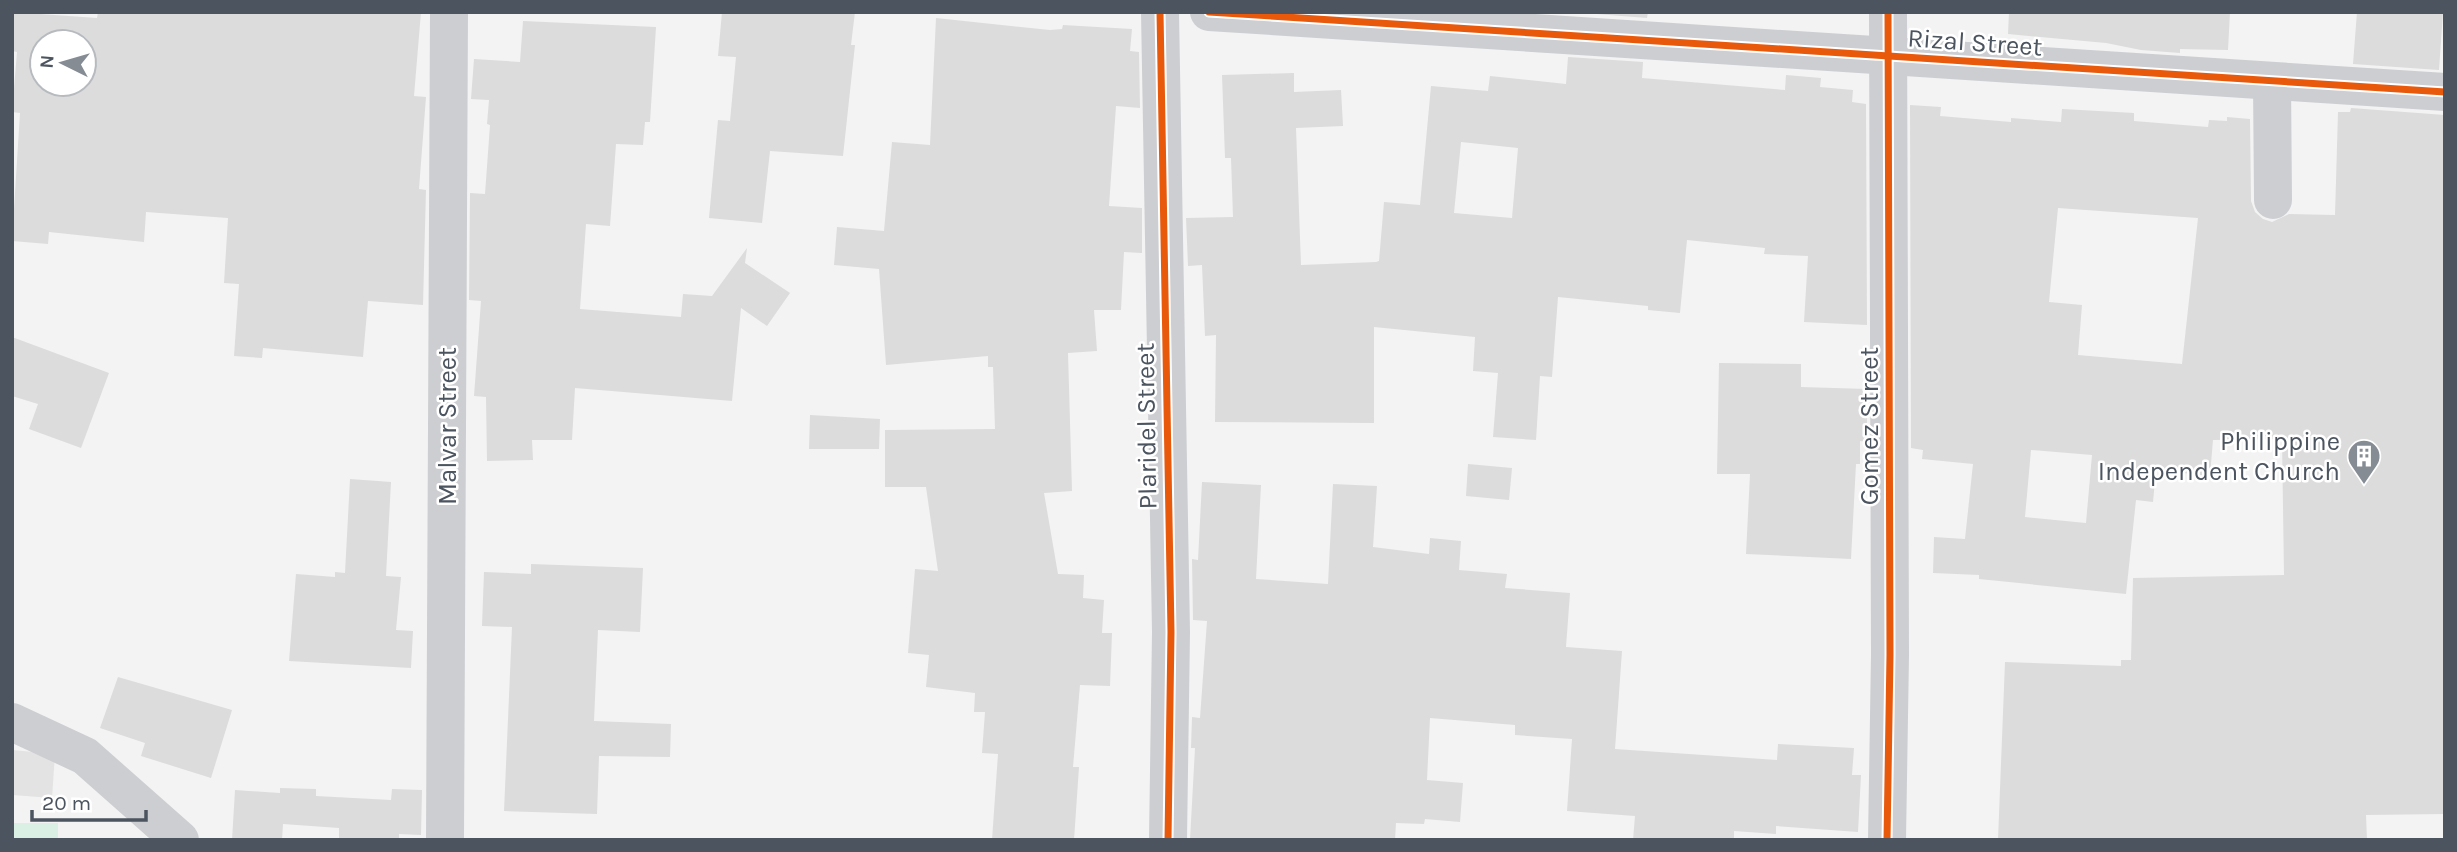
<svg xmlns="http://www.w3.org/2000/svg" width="2457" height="852" font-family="Karla,sans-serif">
  <rect width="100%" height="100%" fill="#f3f3f3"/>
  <path fill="#e4e3e3" d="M 12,750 L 55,754 L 52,798 L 12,795 Z"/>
  <rect fill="#daf0e4" x="12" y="823" width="46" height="17"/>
  <g fill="#dcdcdd" fill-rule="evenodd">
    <path d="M 12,12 L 97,18 L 98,12 L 421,12 L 414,96 L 426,97 L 419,189 L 426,190 L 423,305 L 368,301 L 363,357 L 263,348 L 262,358 L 234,356 L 239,284 L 224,283 L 228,218 L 146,212 L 144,242 L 49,232 L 48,244 L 12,241 L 20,113 L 12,112 L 17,52 L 12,51 ZM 42,42 L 84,42 L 84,84 L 42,84 Z"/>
    <path d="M 722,12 L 855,12 L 851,45 L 855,45 L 843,156 L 770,151 L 762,223 L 709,218 L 718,120 L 730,121 L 736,57 L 718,56 Z"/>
    <path d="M 1571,12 L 1648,12 L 1647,18 Z"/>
    <path d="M 2009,12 L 2230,12 L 2228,50 L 2180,49 L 2180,53 L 2141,50 L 2106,43 L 2008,34 Z"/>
    <path d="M 2357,12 L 2443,12 L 2439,70 L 2353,64 Z"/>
    <path d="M 936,18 L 1050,30 L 1062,29 L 1063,25 L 1132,29 L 1130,51 L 1139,52 L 1140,108 L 1116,106 L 1109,206 L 1142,208 L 1142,253 L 1124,252 L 1121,310 L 1094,310 L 1097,351 L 1068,353 L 1072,491 L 1044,493 L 1058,574 L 1084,575 L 1083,598 L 1104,600 L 1102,633 L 1112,633 L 1110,686 L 1080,685 L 1073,767 L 1079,767 L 1074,840 L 992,840 L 998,754 L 982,753 L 985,712 L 974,712 L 975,693 L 926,687 L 929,655 L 908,653 L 915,569 L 938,571 L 926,487 L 885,487 L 885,430 L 995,429 L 993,367 L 988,367 L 988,356 L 886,365 L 879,269 L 834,265 L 837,227 L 884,231 L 892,142 L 930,145 Z"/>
    <path d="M 523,21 L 656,27 L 650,122 L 645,122 L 643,145 L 616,144 L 610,226 L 586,224 L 580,309 L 681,317 L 683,294 L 712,296 L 747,248 L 745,263 L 790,293 L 767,326 L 741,308 L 732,401 L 575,388 L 572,440 L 532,440 L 533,460 L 487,461 L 486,397 L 474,396 L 481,301 L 469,300 L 470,193 L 485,194 L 490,125 L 487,124 L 489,100 L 471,99 L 474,59 L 520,62 Z"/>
    <path d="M 1568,57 L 1643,62 L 1642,78 L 1785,90 L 1786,75 L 1821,78 L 1820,87 L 1853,90 L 1852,102 L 1866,104 L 1867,325 L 1804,322 L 1808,256 L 1764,254 L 1765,248 L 1687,240 L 1680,313 L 1648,310 L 1648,306 L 1558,297 L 1552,377 L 1540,376 L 1536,440 L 1493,437 L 1498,373 L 1473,371 L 1475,337 L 1374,327 L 1374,423 L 1215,422 L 1216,335 L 1205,336 L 1202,265 L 1188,266 L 1186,218 L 1233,217 L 1231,158 L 1225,158 L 1222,75 L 1294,73 L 1294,92 L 1341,90 L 1343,126 L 1296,128 L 1301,265 L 1376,262 L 1379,261 L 1384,202 L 1420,205 L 1431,86 L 1488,91 L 1490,76 L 1566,84 ZM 1461,142 L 1518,148 L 1512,218 L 1454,213 Z"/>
    <path d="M 1910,105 L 1941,107 L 1940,116 L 2011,122 L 2011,118 L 2061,122 L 2062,109 L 2134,113 L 2134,121 L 2208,127 L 2209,120 L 2227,121 L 2227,117 L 2250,119 L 2251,201 L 2255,212 L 2263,219 L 2272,222 L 2289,214 L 2335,215 L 2338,112 L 2350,112 L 2351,108 L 2445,115 L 2445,814 L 2366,815 L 2367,840 L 1998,840 L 2005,662 L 2121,666 L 2121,660 L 2131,660 L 2133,578 L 2284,575 L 2282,439 L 2213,440 L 2210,476 L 2156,470 L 2153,502 L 2136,500 L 2126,594 L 1979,579 L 1979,575 L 1933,573 L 1934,537 L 1965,539 L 1973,464 L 1922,459 L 1923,450 L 1911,448 ZM 2058,208 L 2198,218 L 2182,364 L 2078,355 L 2082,305 L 2049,302 ZM 2031,450 L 2092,455 L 2086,523 L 2025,517 Z"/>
    <path d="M 12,337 L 109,373 L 81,448 L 29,429 L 38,404 L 12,396 Z"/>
    <path d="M 1719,363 L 1801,364 L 1801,387 L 1867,389 L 1867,442 L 1860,441 L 1860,464 L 1856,464 L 1851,559 L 1746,554 L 1750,474 L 1717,474 Z"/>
    <path d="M 810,415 L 880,419 L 879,449 L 809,449 Z"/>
    <path d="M 1468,464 L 1512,468 L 1509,500 L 1466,496 Z"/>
    <path d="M 350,479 L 391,482 L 386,576 L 401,577 L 396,630 L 413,631 L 411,668 L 289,661 L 296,574 L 335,577 L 335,572 L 345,573 Z"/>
    <path d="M 1202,482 L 1261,485 L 1256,579 L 1328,584 L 1333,484 L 1377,486 L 1373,547 L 1429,554 L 1430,538 L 1461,541 L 1459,570 L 1507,574 L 1505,588 L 1570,593 L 1566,647 L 1622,651 L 1615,749 L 1777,760 L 1778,744 L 1854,748 L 1852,775 L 1861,775 L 1858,832 L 1776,826 L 1776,834 L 1734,831 L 1734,840 L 1633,840 L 1635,816 L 1567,811 L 1572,739 L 1515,735 L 1515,725 L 1430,718 L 1427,780 L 1463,783 L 1460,822 L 1425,819 L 1424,824 L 1396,823 L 1395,840 L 1190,840 L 1195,748 L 1191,748 L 1192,717 L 1200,718 L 1207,621 L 1193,620 L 1192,559 L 1198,560 Z"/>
    <path d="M 531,564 L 643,568 L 640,632 L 598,630 L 594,721 L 671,724 L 670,757 L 599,756 L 597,814 L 504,811 L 512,627 L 482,626 L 484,572 L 531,574 Z"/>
    <path d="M 118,677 L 232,710 L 211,778 L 141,756 L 145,743 L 100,728 Z"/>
    <path d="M 280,788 L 316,789 L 316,796 L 391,800 L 392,789 L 422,790 L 421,835 L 399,834 L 399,840 L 339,840 L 339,828 L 283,824 L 282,840 L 232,840 L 235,790 L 280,793 Z"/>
  </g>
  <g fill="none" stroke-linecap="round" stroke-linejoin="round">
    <g stroke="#cdced1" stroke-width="38">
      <path d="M 1160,12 L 1171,632 L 1168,840"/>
      <path d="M 1209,12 L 2445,92"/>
      <path d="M 2272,82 L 2273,200"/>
      <path d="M 12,722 L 85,756 L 180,840"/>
      <path d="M 445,840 L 449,12"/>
      <path d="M 1887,840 L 1890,655 L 1888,12"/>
    </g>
    <defs>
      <g id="cycleway">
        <path d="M 1160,12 L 1171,632 L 1168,840"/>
        <path d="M 1209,12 L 2445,92"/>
        <path d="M 1887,840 L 1890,655 L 1888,12"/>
      </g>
    </defs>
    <use href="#cycleway" stroke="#fff" stroke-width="11"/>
    <use href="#cycleway" stroke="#e8590c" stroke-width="7"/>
  </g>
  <defs>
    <symbol id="building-pin" viewBox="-11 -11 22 30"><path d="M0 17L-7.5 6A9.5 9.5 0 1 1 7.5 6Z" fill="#868c93" stroke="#fff"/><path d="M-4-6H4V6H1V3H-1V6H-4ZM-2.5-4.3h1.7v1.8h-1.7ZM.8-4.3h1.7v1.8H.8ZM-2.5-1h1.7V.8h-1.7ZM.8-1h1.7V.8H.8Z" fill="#fff"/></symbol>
  </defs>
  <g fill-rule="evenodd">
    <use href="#building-pin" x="2345" y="437" width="38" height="52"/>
  </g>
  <g text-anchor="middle" stroke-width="5" stroke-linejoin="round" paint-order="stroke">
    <g font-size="26" fill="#4b545f" stroke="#fff">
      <text transform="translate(1975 42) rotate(4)" y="9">Rizal Street</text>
      <text transform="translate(447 426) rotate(-90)" y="9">Malvar Street</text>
      <text transform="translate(1146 426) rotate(-91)" y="9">Plaridel Street</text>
      <text transform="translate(1869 426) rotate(-90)" y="9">Gomez Street</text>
    </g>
    <g font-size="26" fill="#4b545f" stroke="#fff" text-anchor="end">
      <text x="2340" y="450">Philippine<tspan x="2340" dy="30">Independent Church</tspan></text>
    </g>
  </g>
  <rect width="2457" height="852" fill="none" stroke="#4b545f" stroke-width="28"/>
  <g transform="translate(63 63) rotate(275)"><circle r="33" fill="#ffffff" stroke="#b7bbbf" stroke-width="2"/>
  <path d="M0-5L12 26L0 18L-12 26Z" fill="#868c93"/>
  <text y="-10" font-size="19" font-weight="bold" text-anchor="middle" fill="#4b545f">N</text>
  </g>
  <path d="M32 810v10h114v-10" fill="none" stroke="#4b545f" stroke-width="3.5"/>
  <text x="42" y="810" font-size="21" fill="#4b545f" stroke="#ffffff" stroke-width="5" paint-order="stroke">20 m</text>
</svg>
